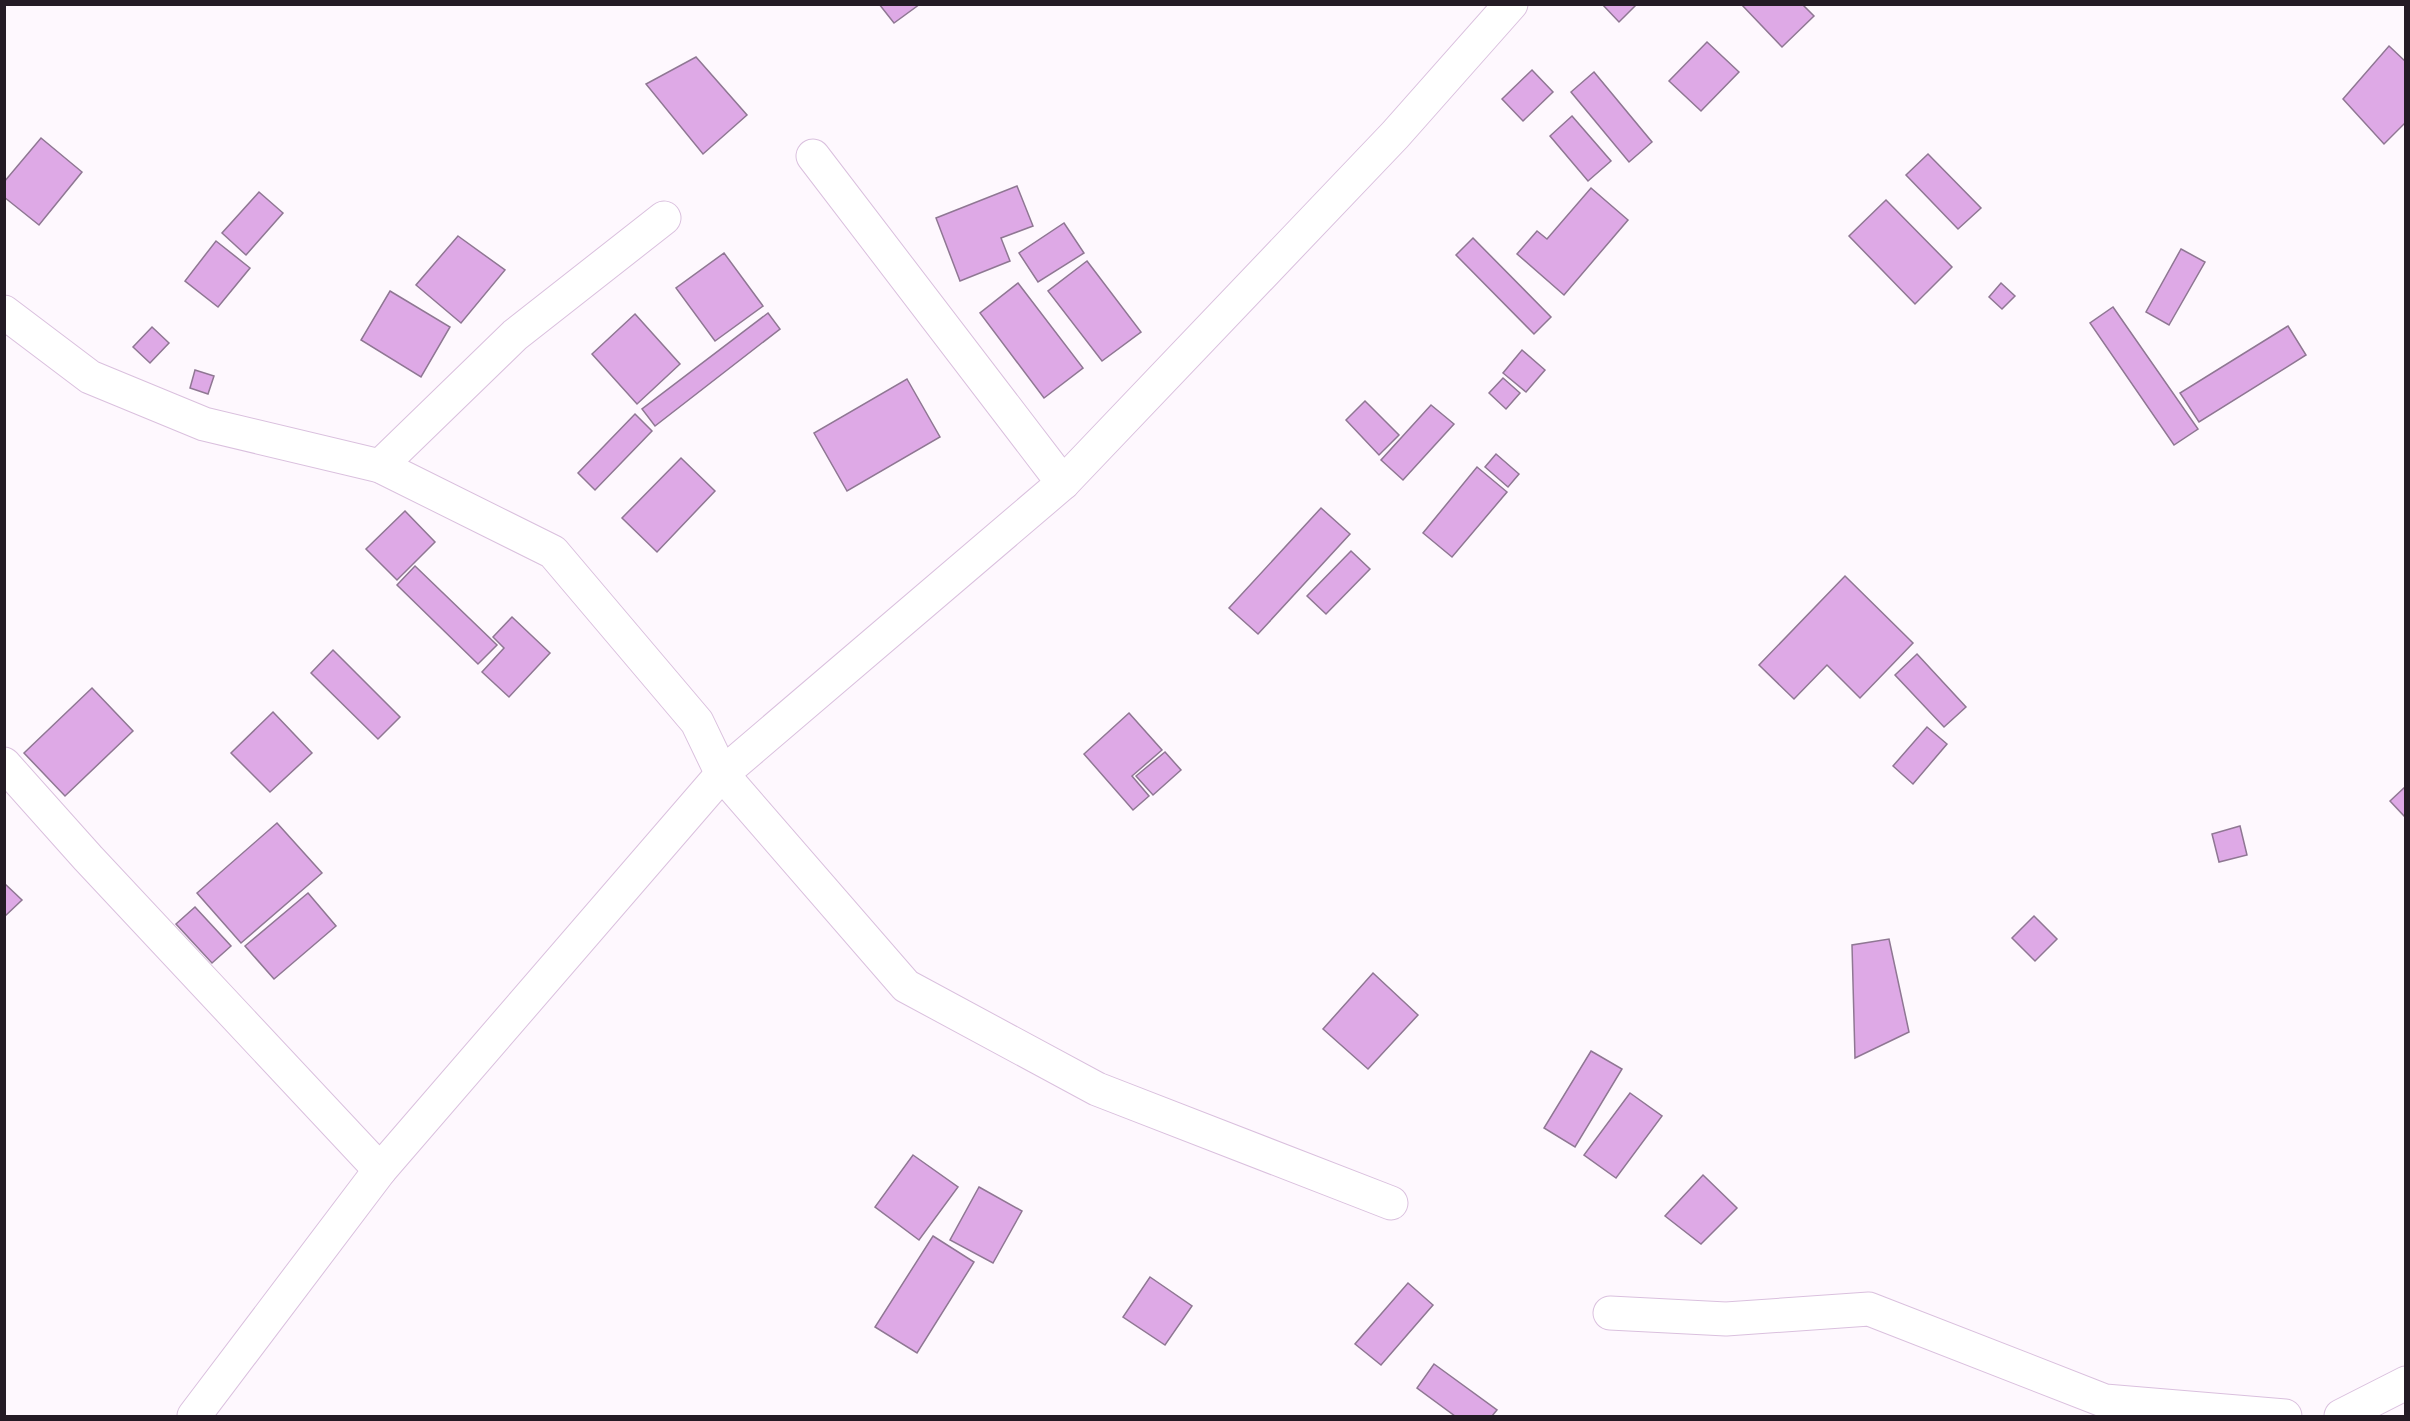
<svg xmlns="http://www.w3.org/2000/svg" width="2410" height="1421" font-family="'Playfair Display',serif">
  <rect width="100%" height="100%" fill="#fef8fe"/>
  <g fill="#dea9e6" stroke="#8f7793" stroke-width="1.5">
    <path d="M 879,4 L 920,4 L 894,23 Z"/>
    <path d="M 1602,4 L 1637,4 L 1619,22 Z"/>
    <path d="M 1741,4 L 1802,4 L 1814,16 L 1782,47 Z"/>
    <path d="M 1707,42 L 1739,72 L 1701,111 L 1669,81 Z"/>
    <path d="M 2389,46 L 2406,62 L 2406,122 L 2384,144 L 2343,99 Z"/>
    <path d="M 696,57 L 747,115 L 703,154 L 646,84 Z"/>
    <path d="M 1532,70 L 1553,92 L 1523,121 L 1502,99 Z"/>
    <path d="M 1594,72 L 1652,142 L 1629,162 L 1571,92 Z"/>
    <path d="M 1572,116 L 1611,161 L 1588,181 L 1550,136 Z"/>
    <path d="M 41,138 L 82,172 L 39,225 L 4,197 L 4,182 Z"/>
    <path d="M 1928,154 L 1981,208 L 1958,229 L 1906,175 Z"/>
    <path d="M 1017,186 L 1033,226 L 1001,238 L 1010,261 L 960,281 L 936,218 Z"/>
    <path d="M 1591,188 L 1628,220 L 1564,295 L 1517,254 L 1537,231 L 1547,239 Z"/>
    <path d="M 259,192 L 283,213 L 246,255 L 222,233 Z"/>
    <path d="M 1886,200 L 1952,267 L 1915,304 L 1849,236 Z"/>
    <path d="M 1064,223 L 1084,253 L 1038,282 L 1019,253 Z"/>
    <path d="M 458,236 L 505,270 L 461,323 L 416,285 Z"/>
    <path d="M 1473,238 L 1551,317 L 1534,334 L 1456,255 Z"/>
    <path d="M 216,241 L 250,268 L 218,307 L 185,281 Z"/>
    <path d="M 2181,249 L 2205,262 L 2169,325 L 2146,312 Z"/>
    <path d="M 724,253 L 763,306 L 715,341 L 676,288 Z"/>
    <path d="M 1087,261 L 1141,332 L 1102,361 L 1048,291 Z"/>
    <path d="M 1018,283 L 1083,368 L 1044,398 L 980,313 Z"/>
    <path d="M 2001,283 L 2015,296 L 2002,309 L 1989,297 Z"/>
    <path d="M 390,291 L 450,327 L 421,377 L 361,340 Z"/>
    <path d="M 2113,307 L 2198,429 L 2174,445 L 2090,323 Z"/>
    <path d="M 768,313 L 780,329 L 655,426 L 642,409 Z"/>
    <path d="M 635,314 L 680,364 L 637,404 L 592,354 Z"/>
    <path d="M 2288,326 L 2306,355 L 2199,422 L 2180,393 Z"/>
    <path d="M 152,327 L 169,343 L 150,363 L 133,347 Z"/>
    <path d="M 1522,350 L 1545,370 L 1526,392 L 1503,373 Z"/>
    <path d="M 195,370 L 214,376 L 208,394 L 190,388 Z"/>
    <path d="M 1503,378 L 1520,393 L 1506,409 L 1489,393 Z"/>
    <path d="M 907,379 L 940,437 L 847,491 L 814,433 Z"/>
    <path d="M 1365,401 L 1399,435 L 1379,455 L 1346,420 Z"/>
    <path d="M 1431,405 L 1454,424 L 1403,480 L 1381,460 Z"/>
    <path d="M 635,414 L 652,431 L 595,490 L 578,473 Z"/>
    <path d="M 1496,454 L 1519,474 L 1508,487 L 1485,467 Z"/>
    <path d="M 681,458 L 715,491 L 657,552 L 622,518 Z"/>
    <path d="M 1477,467 L 1507,492 L 1452,557 L 1423,533 Z"/>
    <path d="M 1321,508 L 1350,534 L 1258,634 L 1229,608 Z"/>
    <path d="M 405,511 L 435,542 L 397,580 L 366,549 Z"/>
    <path d="M 1351,551 L 1370,569 L 1326,614 L 1307,596 Z"/>
    <path d="M 415,566 L 497,645 L 478,664 L 397,585 Z"/>
    <path d="M 1845,576 L 1913,643 L 1860,698 L 1827,665 L 1794,699 L 1759,665 Z"/>
    <path d="M 512,617 L 550,653 L 509,697 L 482,672 L 504,648 L 493,637 Z"/>
    <path d="M 333,650 L 400,717 L 378,739 L 311,673 Z"/>
    <path d="M 1917,654 L 1966,707 L 1944,727 L 1895,675 Z"/>
    <path d="M 92,688 L 133,731 L 65,796 L 24,753 Z"/>
    <path d="M 273,712 L 312,753 L 270,792 L 231,753 Z"/>
    <path d="M 1129,713 L 1162,750 L 1132,776 L 1149,796 L 1133,810 L 1084,754 Z"/>
    <path d="M 1927,727 L 1947,744 L 1913,784 L 1893,766 Z"/>
    <path d="M 1165,752 L 1181,770 L 1153,795 L 1136,776 Z"/>
    <path d="M 2406,786 L 2406,818 L 2390,801 Z"/>
    <path d="M 277,823 L 322,873 L 241,943 L 197,893 Z"/>
    <path d="M 2240,826 L 2247,855 L 2219,862 L 2212,834 Z"/>
    <path d="M 4,883 L 22,900 L 4,917 Z"/>
    <path d="M 308,893 L 336,926 L 274,979 L 245,946 Z"/>
    <path d="M 195,907 L 231,946 L 212,963 L 176,924 Z"/>
    <path d="M 2034,916 L 2057,939 L 2035,961 L 2012,938 Z"/>
    <path d="M 1889,939 L 1909,1032 L 1855,1058 L 1852,945 Z"/>
    <path d="M 1373,973 L 1418,1015 L 1368,1069 L 1323,1029 Z"/>
    <path d="M 1591,1051 L 1622,1069 L 1575,1147 L 1544,1128 Z"/>
    <path d="M 1630,1093 L 1662,1116 L 1616,1178 L 1584,1155 Z"/>
    <path d="M 913,1155 L 958,1187 L 919,1240 L 875,1207 Z"/>
    <path d="M 1703,1175 L 1737,1208 L 1701,1244 L 1665,1216 Z"/>
    <path d="M 979,1187 L 1022,1211 L 993,1263 L 950,1240 Z"/>
    <path d="M 933,1236 L 974,1262 L 917,1353 L 875,1327 Z"/>
    <path d="M 1150,1277 L 1192,1306 L 1165,1345 L 1123,1317 Z"/>
    <path d="M 1408,1283 L 1433,1305 L 1381,1365 L 1355,1344 Z"/>
    <path d="M 1434,1364 L 1497,1410 L 1492,1416 L 1455,1416 L 1417,1388 Z"/>
  </g>
  <g fill="none" stroke-linecap="round" stroke-linejoin="round">
    <defs>
      <g id="minor">
        <path d="M 813,156 L 1063,483"/>
        <path d="M 4,312 L 90,377 L 204,424 L 380,466 L 553,552 L 697,722 L 722,774 L 906,986 L 1097,1089 L 1391,1203"/>
        <path d="M 380,466 L 515,335 L 664,218"/>
        <path d="M 4,764 L 88,858 L 380,1170"/>
        <path d="M 1610,1313 L 1726,1319 L 1869,1309 L 2105,1401 L 2285,1416"/>
        <path d="M 194,1416 L 380,1170 L 722,774 L 1063,483 L 1395,135 L 1511,4"/>
        <path d="M 2341,1416 L 2406,1383"/>
      </g>
    </defs>
    <use href="#minor" stroke="#dac0de" stroke-width="35"/>
    <use href="#minor" stroke="#fff" stroke-width="33"/>
  </g>
  <rect width="2410" height="1421" fill="none" stroke="#241b25" stroke-width="12"/>
</svg>
